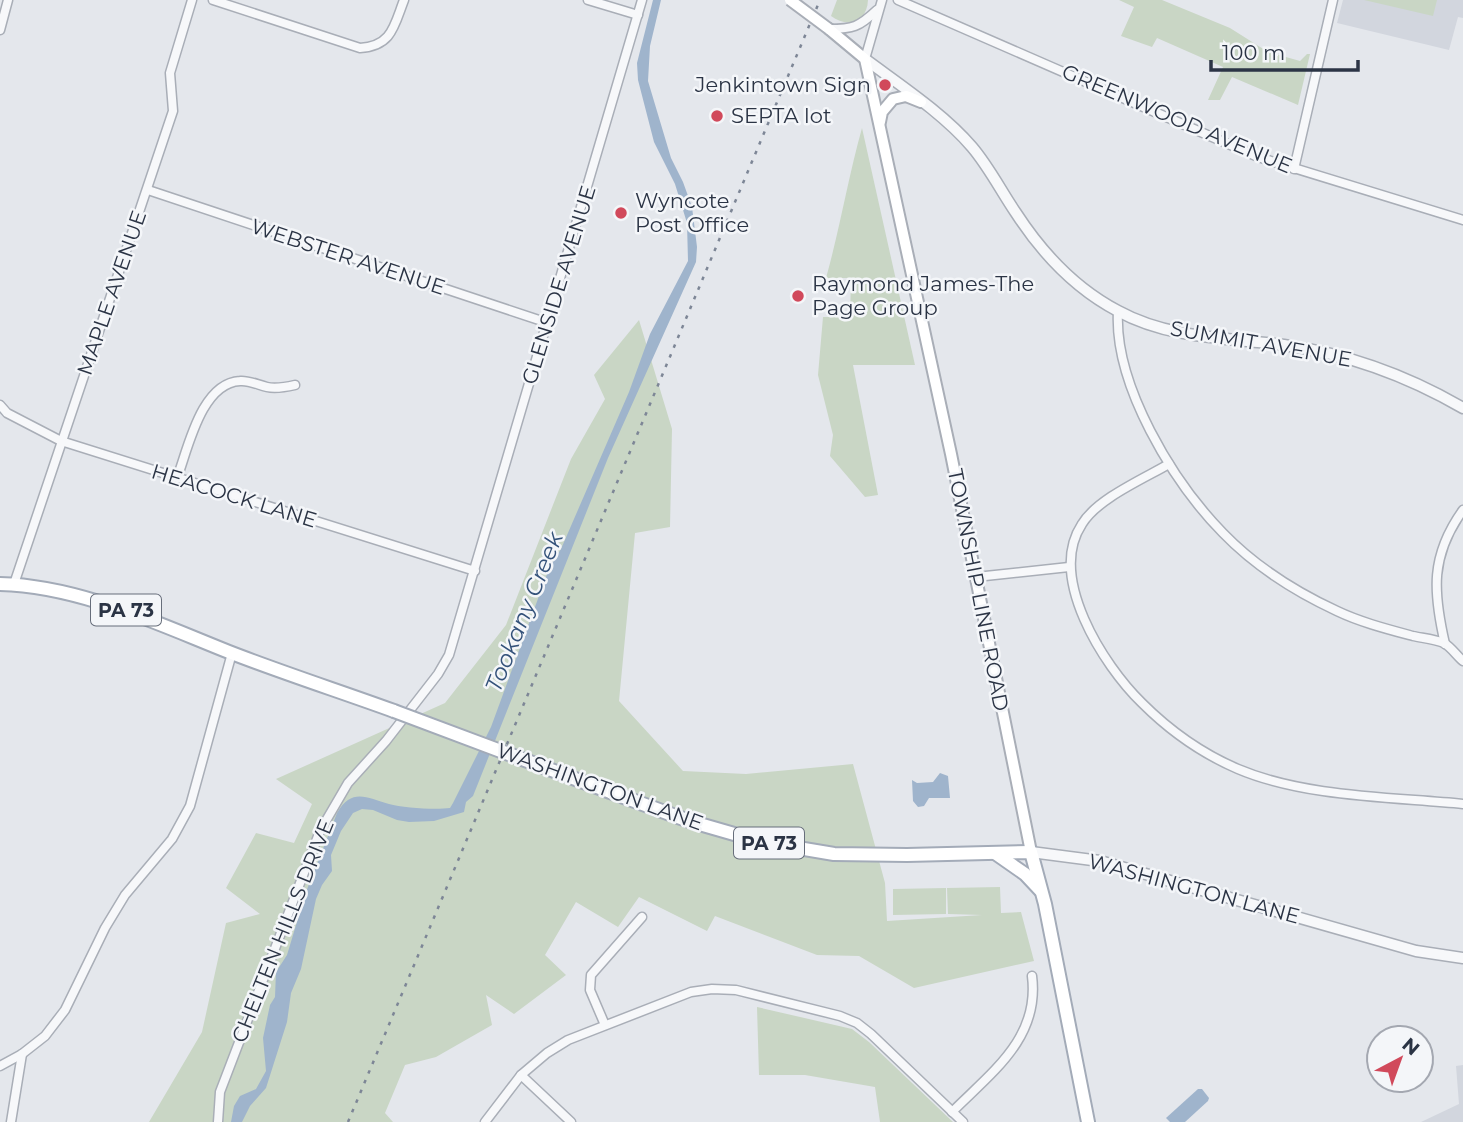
<svg xmlns="http://www.w3.org/2000/svg" width="1463" height="1122" font-family="Montserrat,sans-serif">
  <rect width="100%" height="100%" fill="#e4e7ec"/>
  <g fill="#d2d6de">
    <path d="M 1343,0 L 1463,0 L 1463,18 L 1458,17 L 1449,50 L 1337,23 Z"/>
    <path d="M 1463,1065 L 1463,1122 L 1421,1122 L 1459,1104 L 1456,1066 Z"/>
  </g>
  <g fill="#c9d6c5">
    <path d="M 837,0 L 868,0 C 867,23 847,28 831,16 Z"/>
    <path d="M 1119,0 L 1162,0 L 1230,28 L 1268,52 L 1300,61 L 1307,54 L 1310,54 L 1298,105 L 1232,77 L 1220,100 L 1208,100 L 1223,67 L 1157,38 L 1152,47 L 1121,36 L 1134,7 Z"/>
    <path d="M 1364,0 L 1437,0 L 1433,16 Z"/>
    <path d="M 862,128 L 915,365 L 853,365 L 878,495 L 865,497 L 830,456 L 833,435 L 818,375 L 823,317 L 850,317 L 851,278 L 826,278 C 840,228 848,178 862,128 Z"/>
    <path d="M 639,320 L 672,429 L 670,527 L 635,533 L 619,701 L 683,771 L 746,774 L 853,764 L 885,883 L 887,921 L 982,915 L 948,914 L 947,888 L 1000,887 L 1001,913 L 1021,912 L 1034,961 L 914,988 L 859,956 L 817,955 L 715,916 L 707,931 L 639,897 L 618,927 L 576,902 L 545,955 L 566,975 L 514,1014 L 486,995 L 492,1025 L 436,1057 L 405,1065 L 385,1113 L 393,1122 L 149,1122 L 202,1032 L 226,923 L 260,914 L 226,888 L 256,833 L 294,843 L 312,804 L 276,779 L 445,703 L 506,625 L 571,459 L 605,399 L 594,375 Z"/>
    <path d="M 946,888 L 946,914 L 893,915 L 893,889 Z"/>
    <path d="M 757,1007 L 852,1029 L 869,1042 L 953,1122 L 880,1122 L 875,1087 L 805,1075 L 759,1075 Z"/>
  </g>
  <g fill="#9fb4cc">
    <path d="M 653,0 L 661,0 L 650,46 L 648,81 L 671,158 L 683,182 L 692,207 L 697,247 L 696,262 L 608,458 L 473,796 L 466,802 L 464,812 L 434,821 L 409,822 L 397,820 L 373,810 L 362,809 L 353,813 L 341,831 L 331,855 L 332,871 L 322,885 L 316,899 L 301,969 L 291,993 L 287,1022 L 266,1088 L 250,1106 L 242,1122 L 231,1122 L 234,1106 L 240,1096 L 256,1089 L 266,1071 L 263,1038 L 270,1005 L 275,997 L 276,972 L 287,955 L 306,892 L 337,813 C 352,787 367,798 389,804 C 403,808 436,810 450,808 L 453,803 L 491,727 L 550,566 L 561,549 L 629,392 L 650,334 L 688,261 L 687,223 L 675,184 L 654,142 L 638,80 L 637,63 Z"/>
    <path d="M 940,773 L 948,776 L 950,798 L 929,798 L 924,806 L 918,807 L 913,801 L 912,780 L 917,783 L 933,782 Z"/>
    <path d="M 1198,1089 L 1202,1089 L 1209,1098 L 1208,1101 L 1185,1122 L 1170,1122 L 1166,1118 Z"/>
  </g>
  <g fill="none" stroke-linecap="round" stroke-linejoin="round">
    <defs>
      <g id="minor">
        <path d="M 213,0 L 360,48 C 392,46 394,26 404,0"/>
        <path d="M 588,0 L 638,15"/>
        <path d="M 898,0 L 1258,157 L 1463,220"/>
        <path d="M 829,29 C 853,29 859,27 877,10"/>
        <path d="M 0,30 L 8,0"/>
        <path d="M 865,59 L 882,0"/>
        <path d="M 1294,169 L 1333,0"/>
        <path d="M 148,190 L 548,323"/>
        <path d="M 1118,312 C 1114,385 1173,482 1223,533 C 1254,565 1296,592 1337,611 C 1360,622 1387,629 1413,636 C 1422,638 1434,639 1444,643 C 1451,647 1457,656 1463,661"/>
        <path d="M 0,405 L 7,413 L 61,441 L 475,571"/>
        <path d="M 1169,464 C 1143,479 1097,499 1082,524 C 1047,577 1103,665 1142,703 C 1169,730 1203,754 1238,769 C 1304,797 1391,797 1463,804"/>
        <path d="M 177,478 C 188,449 201,383 240,381 C 249,380 258,385 267,387 C 276,389 286,387 295,385"/>
        <path d="M 976,577 L 1069,567"/>
        <path d="M 14,584 L 173,111 L 170,73 L 192,0"/>
        <path d="M 1445,644 C 1433,592 1430,556 1463,510"/>
        <path d="M 605,1025 L 590,990 L 591,975 L 642,917"/>
        <path d="M 0,1066 L 22,1054 L 45,1036 L 65,1010 L 105,928 L 125,895 L 172,839 L 190,806 L 232,653"/>
        <path d="M 521,1075 L 571,1122"/>
        <path d="M 952,1112 C 992,1072 1040,1038 1032,976"/>
        <path d="M 11,1122 L 22,1054"/>
        <path d="M 218,1122 L 220,1092 L 320,831 L 348,783 L 386,741 L 438,674 L 449,655 L 642,0"/>
        <path d="M 485,1122 L 521,1075 L 547,1053 L 568,1040 L 691,992 L 712,989 L 736,990 L 840,1016 L 857,1023 L 871,1034 L 963,1122"/>
      </g>
      <g id="tertiary">
        <path d="M 865,59 C 900,85 944,114 972,147 C 989,167 1001,191 1016,213 C 1042,253 1076,289 1118,311 C 1169,339 1229,338 1284,345 C 1349,354 1406,375 1463,408"/>
        <path d="M 1031,852 L 1100,861 L 1416,951 L 1463,958"/>
      </g>
      <g id="secondary">
        <path d="M 829,29 L 865,59 L 951,454 L 1031,852"/>
        <path d="M 880,122 L 882,112 L 893,99 L 906,96 L 921,102"/>
      </g>
      <g id="primary">
        <path d="M 0,584 C 79,586 156,623 229,652 C 283,673 339,691 394,711"/>
        <path d="M 610,792 L 689,821 L 762,842 L 834,854 L 907,855 L 1031,852 L 1045,904 L 1088,1122"/>
        <path d="M 995,853 L 1025,874 L 1040,890"/>
      </g>
    </defs>
    <use href="#minor" stroke="#a9aeb7" stroke-width="11"/>
    <use href="#tertiary" stroke="#a9aeb7" stroke-width="13"/>
    <use href="#secondary" stroke="#a9aeb7" stroke-width="14"/>
    <use href="#primary" stroke="#a3abb8" stroke-width="16"/>
    <use href="#minor" stroke="#f7f8fa" stroke-width="8"/>
    <use href="#tertiary" stroke="#f7f8fa" stroke-width="10"/>
    <use href="#secondary" stroke="#fff" stroke-width="10"/>
    <use href="#primary" stroke="#fff" stroke-width="12"/>
    <path stroke="#7d8696" stroke-width="2.5" stroke-dasharray="3.5 7" stroke-linecap="butt" d="M 348,1122 L 820,0"/>
    <defs>
      <path id="secondary-bridge" d="M 790,0 L 829,29"/>
      <path id="primary-bridge" d="M 394,711 L 610,792"/>
    </defs>
    <use href="#secondary-bridge" stroke="#a9aeb7" stroke-width="14" stroke-linecap="butt"/>
    <use href="#primary-bridge" stroke="#a3abb8" stroke-width="16" stroke-linecap="butt"/>
    <use href="#secondary-bridge" stroke="#fff" stroke-width="10"/>
    <use href="#primary-bridge" stroke="#fff" stroke-width="12"/>
  </g>
  <g fill="#d1495b" stroke="#f4f6f9" stroke-width="2.5">
    <circle cx="885" cy="85" r="7"/>
    <circle cx="717" cy="116" r="7"/>
    <circle cx="621" cy="213" r="7"/>
    <circle cx="798" cy="296" r="7"/>
  </g>
  <g text-anchor="middle" stroke-width="5" stroke-linejoin="round" paint-order="stroke">
    <g fill="#f4f6f9" stroke="#676e7b" stroke-width="2">
      <rect x="91" y="594.5" width="70" height="31" rx="5"/>
      <rect x="734" y="827.5" width="70" height="31" rx="5"/>
    </g>
    <g font-size="19" font-weight="bold" fill="#2b3445">
      <text x="126" y="617">PA 73</text>
      <text x="769" y="850">PA 73</text>
    </g>
    <g font-size="21" fill="#2b3445" stroke="#f4f6f9" text-anchor="start">
      <text x="871" y="92" text-anchor="end">Jenkintown Sign</text>
      <text x="731" y="123">SEPTA lot</text>
      <text x="635" y="208">Wyncote<tspan x="635" dy="24">Post Office</tspan></text>
      <text x="812" y="291">Raymond James-The<tspan x="812" dy="24">Page Group</tspan></text>
    </g>
    <g font-size="21" fill="#2b3445" stroke="#f4f6f9">
      <text transform="translate(1177 119) rotate(23)" y="7">GREENWOOD AVENUE</text>
      <text transform="translate(348 257) rotate(18)" y="7">WEBSTER AVENUE</text>
      <text transform="translate(559 285) rotate(-73)" y="7">GLENSIDE AVENUE</text>
      <text transform="translate(112 293) rotate(-71)" y="7">MAPLE AVENUE</text>
      <text transform="translate(1261 344) rotate(10)" y="7">SUMMIT AVENUE</text>
      <text transform="translate(234 496) rotate(17)" y="7">HEACOCK LANE</text>
      <text transform="translate(978 590) rotate(79)" y="7">TOWNSHIP LINE ROAD</text>
      <text transform="translate(600 787) rotate(20)" y="7">WASHINGTON LANE</text>
      <text transform="translate(1194 889) rotate(15)" y="7">WASHINGTON LANE</text>
      <text transform="translate(283 931) rotate(-68)" y="7">CHELTEN HILLS DRIVE</text>
    </g>
    <g font-size="23" font-style="italic" fill="#34527a" stroke="#f4f6f9">
      <text transform="translate(524 612) rotate(-68)" y="8">Tookany Creek</text>
    </g>
  </g>
  <g transform="translate(1400 1059) rotate(41)"><circle r="33" fill="#f4f6f9" stroke="#a4a8b1" stroke-width="2"/>
  <path d="M0-5L12 26L0 18L-12 26Z" fill="#d1495b"/>
  <text y="-10" font-size="19" font-weight="bold" text-anchor="middle" fill="#2b3445">N</text>
  </g>
  <path d="M1211 60v10h147v-10" fill="none" stroke="#2b3445" stroke-width="3.5"/>
  <text x="1222" y="60" font-size="21" fill="#2b3445" stroke="#f4f6f9" stroke-width="5" paint-order="stroke">100 m</text>
</svg>
